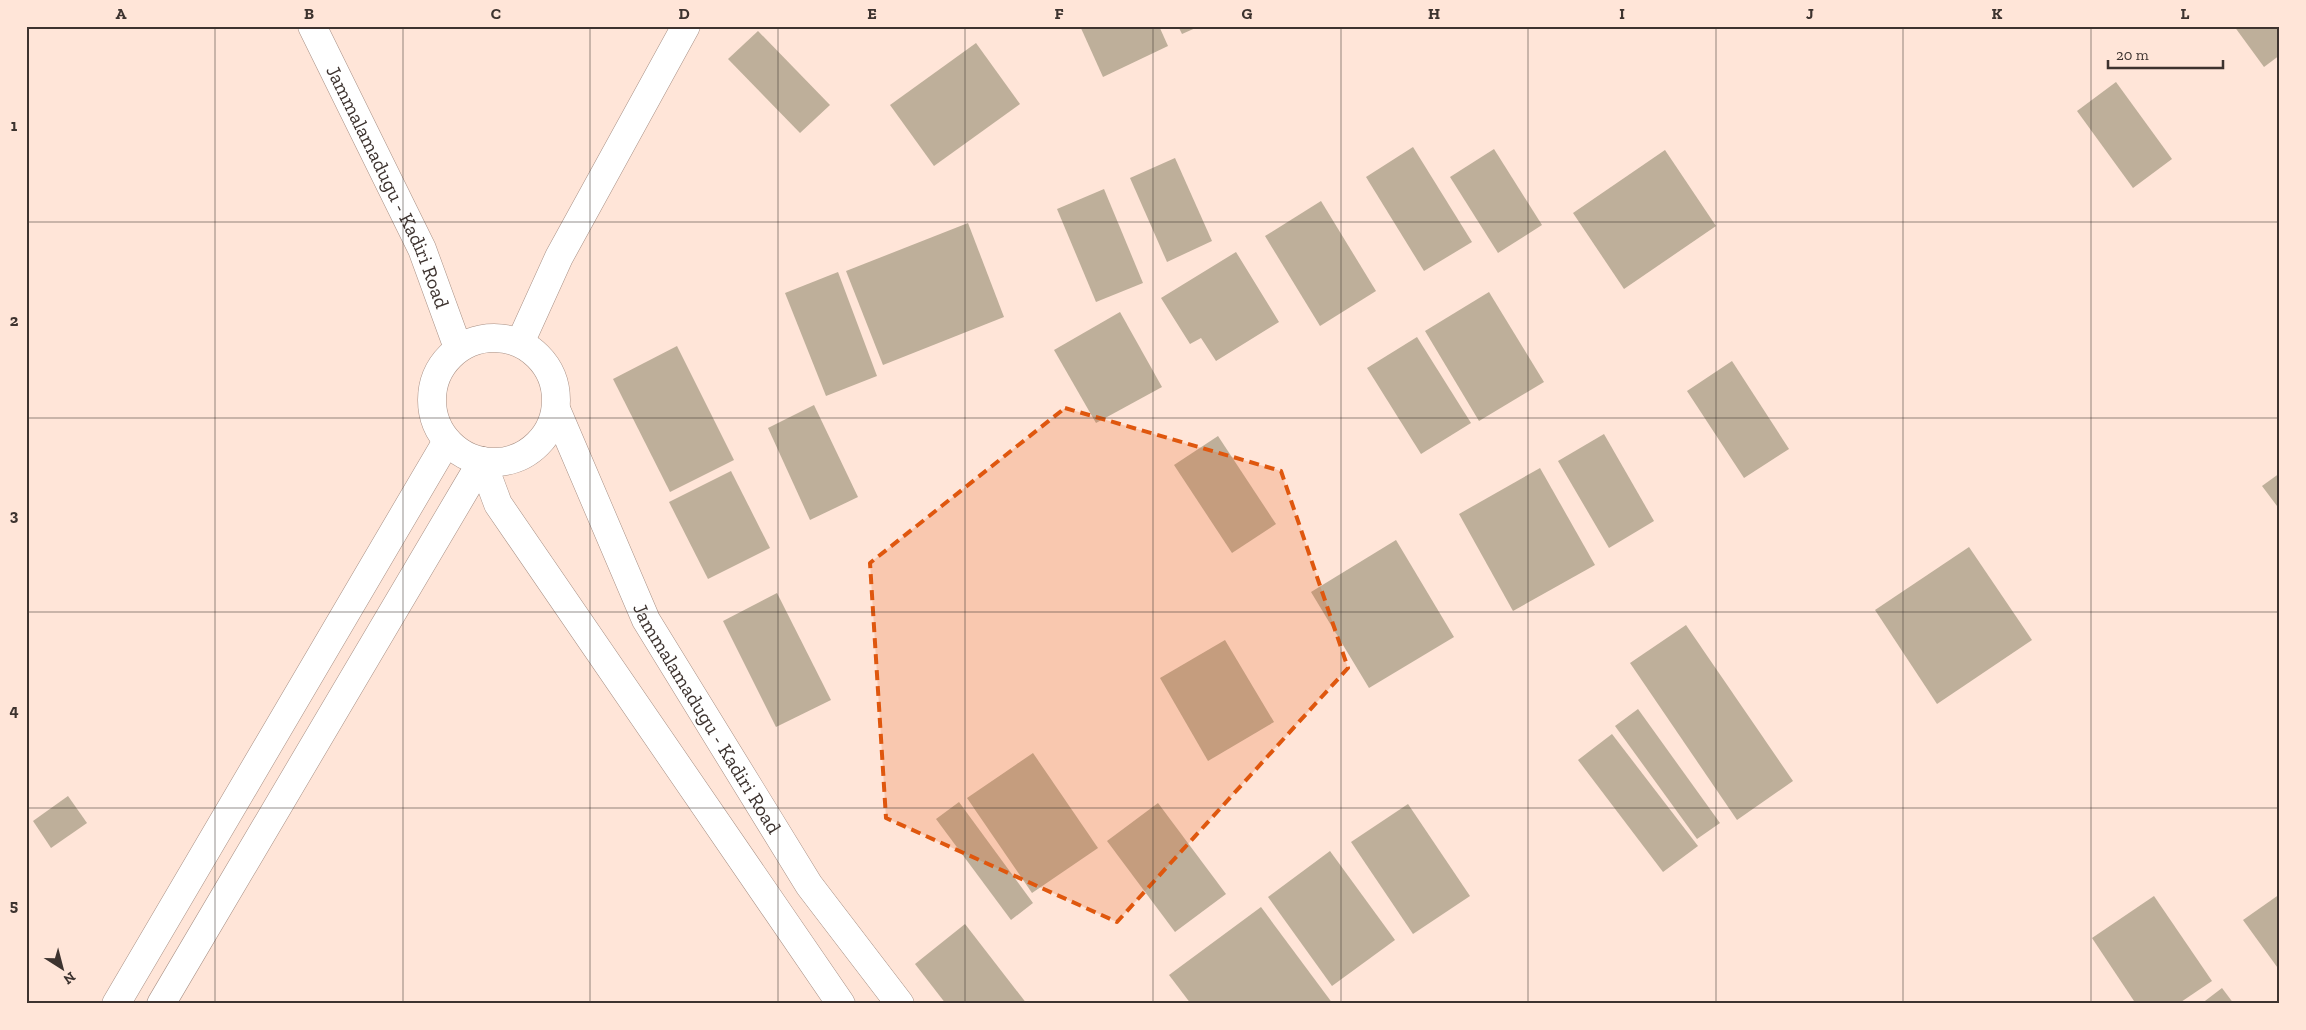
<svg xmlns="http://www.w3.org/2000/svg" width="2306" height="1030" font-family="'Zilla Slab',serif">
  <rect width="100%" height="100%" fill="#ffe5d8"/>
  <g fill="#beaf9a">
    <path d="M 1080,26 L 1159,26 L 1168,46 L 1103,77 Z"/>
    <path d="M 1178,26 L 1200,26 L 1182,34 Z"/>
    <path d="M 2234,26 L 2278,26 L 2280,55 L 2264,67 Z"/>
    <path d="M 758,31 L 830,105 L 800,133 L 728,59 Z"/>
    <path d="M 976,43 L 1020,104 L 934,166 L 890,105 Z"/>
    <path d="M 2116,82 L 2172,159 L 2133,188 L 2077,111 Z"/>
    <path d="M 1413,147 L 1472,242 L 1424,271 L 1366,177 Z"/>
    <path d="M 1494,149 L 1542,225 L 1498,253 L 1450,177 Z"/>
    <path d="M 1665,150 L 1716,226 L 1624,289 L 1573,213 Z"/>
    <path d="M 1175,158 L 1212,241 L 1167,262 L 1130,178 Z"/>
    <path d="M 1104,189 L 1143,283 L 1096,302 L 1057,209 Z"/>
    <path d="M 1321,201 L 1376,291 L 1320,326 L 1265,236 Z"/>
    <path d="M 968,223 L 1004,317 L 883,365 L 846,271 Z"/>
    <path d="M 1236,252 L 1279,322 L 1216,361 L 1201,338 L 1190,344 L 1161,298 Z"/>
    <path d="M 838,272 L 877,376 L 826,396 L 785,293 Z"/>
    <path d="M 1489,292 L 1544,382 L 1479,421 L 1425,331 Z"/>
    <path d="M 1120,312 L 1162,387 L 1096,423 L 1054,350 Z"/>
    <path d="M 1417,337 L 1471,423 L 1421,454 L 1367,368 Z"/>
    <path d="M 677,346 L 734,460 L 670,492 L 613,379 Z"/>
    <path d="M 1732,361 L 1789,449 L 1744,478 L 1687,391 Z"/>
    <path d="M 814,405 L 858,497 L 810,520 L 768,428 Z"/>
    <path d="M 1604,434 L 1654,521 L 1609,548 L 1558,461 Z"/>
    <path d="M 1218,436 L 1276,524 L 1232,553 L 1174,465 Z"/>
    <path d="M 1540,468 L 1595,565 L 1513,611 L 1459,514 Z"/>
    <path d="M 731,471 L 770,548 L 708,579 L 669,502 Z"/>
    <path d="M 2280,473 L 2280,510 L 2262,486 Z"/>
    <path d="M 1396,540 L 1454,637 L 1369,688 L 1311,592 Z"/>
    <path d="M 1969,547 L 2032,640 L 1937,704 L 1875,610 Z"/>
    <path d="M 777,593 L 831,700 L 776,727 L 723,621 Z"/>
    <path d="M 1686,625 L 1793,781 L 1737,820 L 1630,663 Z"/>
    <path d="M 1225,640 L 1274,722 L 1208,761 L 1160,678 Z"/>
    <path d="M 1638,709 L 1720,823 L 1697,839 L 1615,726 Z"/>
    <path d="M 1612,734 L 1698,846 L 1663,872 L 1578,760 Z"/>
    <path d="M 1033,753 L 1098,848 L 1032,893 L 967,798 Z"/>
    <path d="M 68,796 L 87,823 L 51,848 L 33,821 Z"/>
    <path d="M 959,802 L 1033,903 L 1011,920 L 936,819 Z"/>
    <path d="M 1158,803 L 1226,894 L 1175,932 L 1107,841 Z"/>
    <path d="M 1408,804 L 1470,896 L 1413,934 L 1351,842 Z"/>
    <path d="M 1330,851 L 1395,940 L 1332,986 L 1268,897 Z"/>
    <path d="M 2280,894 L 2280,971 L 2243,920 Z"/>
    <path d="M 2154,896 L 2212,981 L 2178,1004 L 2136,1004 L 2092,938 Z"/>
    <path d="M 1261,907 L 1333,1004 L 1191,1004 L 1169,975 Z"/>
    <path d="M 965,924 L 1027,1004 L 946,1004 L 915,964 Z"/>
    <path d="M 2222,988 L 2234,1004 L 2201,1004 Z"/>
  </g>
  <g fill="none" stroke-linecap="round" stroke-linejoin="round">
    <defs>
      <g id="major">
        <path id="s1" d="M 312,26 L 422,249 L 458,348"/>
        <circle cx="494" cy="400" r="62"/>
        <path d="M 520,343 L 559,257 L 686,26"/>
        <path id="s2" d="M 556,409 L 646,620 L 809,885 L 900,1004"/>
        <path d="M 482,461 L 498,504 L 841,1004"/>
        <path d="M 116,1004 L 447,441"/>
        <path d="M 161,1004 L 482,461"/>
      </g>
    </defs>
    <use href="#major" stroke="#a78f84" stroke-width="29"/>
    <use href="#major" stroke="#fff" stroke-width="28"/>
  </g>
  <path fill="#df570e" fill-opacity="0.2" stroke="#df570e" stroke-width="4" stroke-dasharray="10 6" stroke-linejoin="round" d="M 1065,408 L 1281,471 L 1348,668 L 1117,922 L 886,818 L 870,563 Z"/>
  <path fill="none" stroke="#3d332f" stroke-width="1" stroke-opacity="0.55" d="M 215,26 L 215,1004M 403,26 L 403,1004M 590,26 L 590,1004M 778,26 L 778,1004M 965,26 L 965,1004M 1153,26 L 1153,1004M 1341,26 L 1341,1004M 1528,26 L 1528,1004M 1716,26 L 1716,1004M 1903,26 L 1903,1004M 2091,26 L 2091,1004M 26,222 L 2280,222M 26,418 L 2280,418M 26,612 L 2280,612M 26,808 L 2280,808"/>
  <g text-anchor="middle" stroke-width="4.5" stroke-linejoin="round" paint-order="stroke">
    <g font-size="20" fill="#3d332f" stroke="#ffe5d8">
      <text dy="7" stroke="none"><textPath href="#s1" startOffset="178">Jammalamadugu - Kadiri Road</textPath></text>
      <text dy="7" stroke="none"><textPath href="#s2" startOffset="345">Jammalamadugu - Kadiri Road</textPath></text>
    </g>
  </g>
  <rect width="2306" height="1030" fill="none" stroke="#ffe5d8" stroke-width="55"/>
  <g transform="translate(62 968) rotate(144)" stroke="#ffe5d8" stroke-width="4" paint-order="stroke">
  <path d="M0-4L9 19L0 12L-9 19Z" fill="#3d332f"/>
  <text y="-8" font-size="14" font-weight="bold" text-anchor="middle" fill="#3d332f">N</text>
  </g>
  <path d="M2108 60v8h115v-8" fill="none" stroke="#3d332f" stroke-width="2.5"/>
  <text x="2116" y="60" font-size="15" fill="#3d332f" stroke="#ffe5d8" stroke-width="4" paint-order="stroke">20 m</text>
  <rect x="28" y="28" width="2250" height="974" fill="none" stroke="#3d332f" stroke-width="2"/>
  <g font-size="16" text-anchor="middle" font-weight="bold" fill="#3d332f">
    <text x="121" y="19">A</text>
    <text x="309" y="19">B</text>
    <text x="496" y="19">C</text>
    <text x="684" y="19">D</text>
    <text x="872" y="19">E</text>
    <text x="1059" y="19">F</text>
    <text x="1247" y="19">G</text>
    <text x="1434" y="19">H</text>
    <text x="1622" y="19">I</text>
    <text x="1810" y="19">J</text>
    <text x="1997" y="19">K</text>
    <text x="2185" y="19">L</text>
    <text x="14" y="131">1</text>
    <text x="14" y="326">2</text>
    <text x="14" y="521">3</text>
    <text x="14" y="716">4</text>
    <text x="14" y="911">5</text>
  </g>
</svg>
